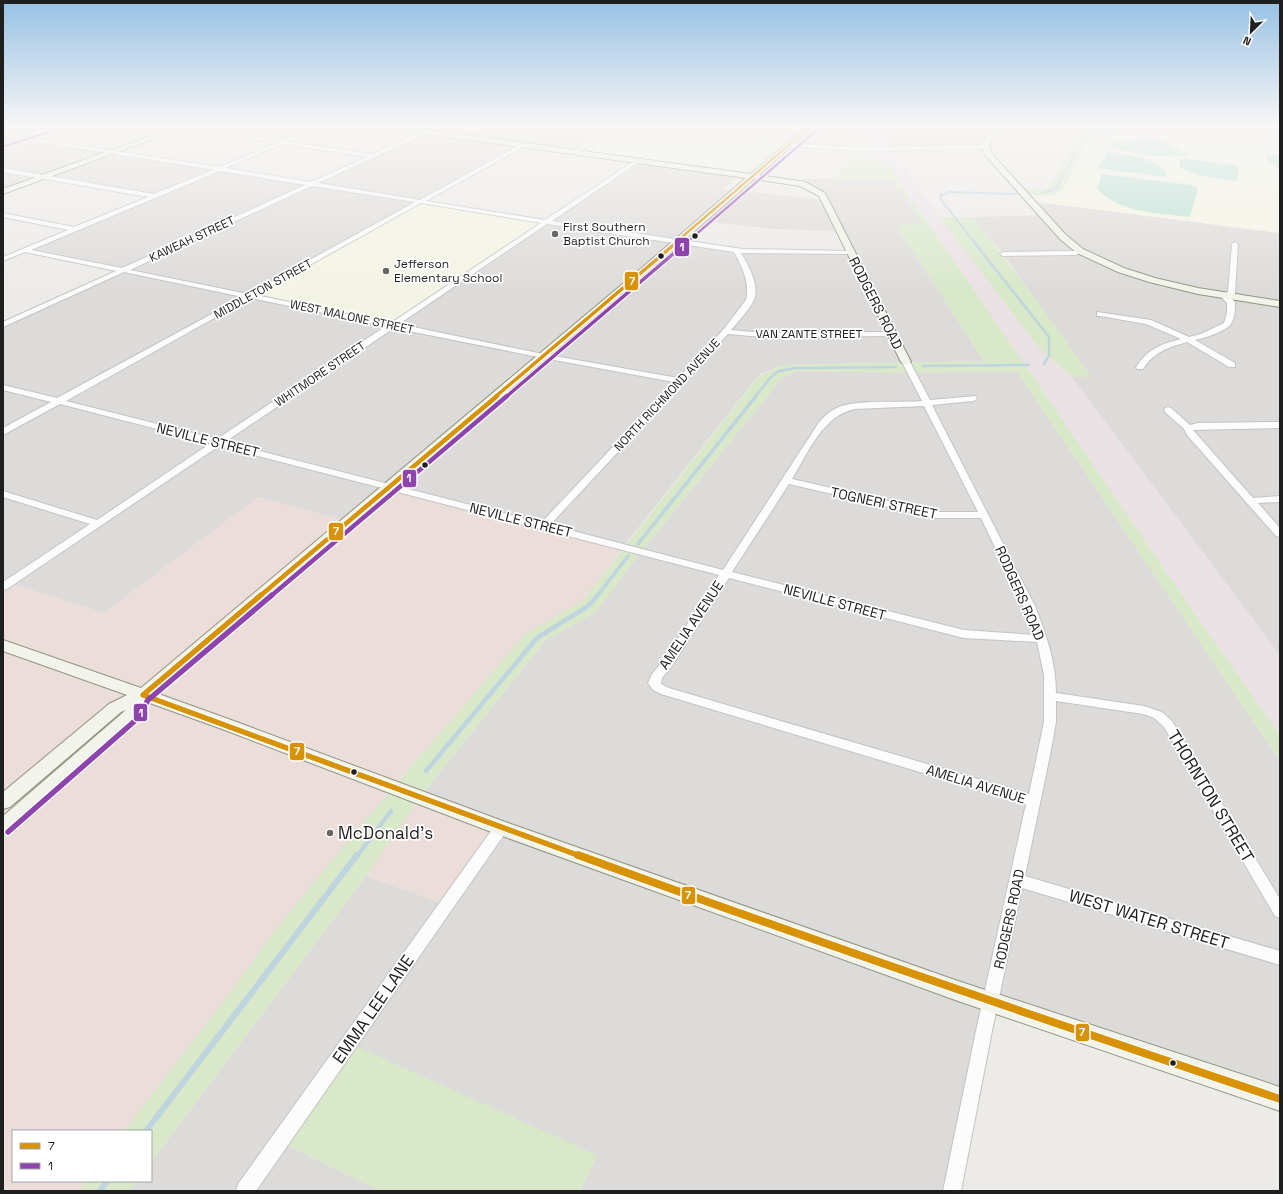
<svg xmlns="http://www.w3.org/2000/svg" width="1283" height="1194" font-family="'Space Grotesk',sans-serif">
  <rect width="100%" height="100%" fill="#edebe8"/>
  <g fill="#dcdbd9" fill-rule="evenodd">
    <path d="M 458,125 L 589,125 L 585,128 L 604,130 L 580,145 L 565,151 L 439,134 Z"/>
    <path d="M 422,134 L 519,147 L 250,296 L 547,222 L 638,165 L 643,164 L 734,177 L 736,178 L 724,189 L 824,200 L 819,192 L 787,181 L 792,179 L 892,179 L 924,225 L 896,225 L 984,361 L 784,365 L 760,374 L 624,546 L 347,521 L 258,497 L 104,613 L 9,583 L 3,587 L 3,325 L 122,270 L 24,250 L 153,197 L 44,177 L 3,192 L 3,139 L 15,136 L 312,184 ZM 701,221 L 775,229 L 840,231 L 851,252 L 743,251 L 679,241 Z"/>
    <path d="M 1031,201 L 1280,233 L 1280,656 L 1072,377 L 1090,376 L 1003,254 L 972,217 L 1043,215 Z"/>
    <path d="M 798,371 L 912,373 L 1017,371 L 1280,761 L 1280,1099 L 991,1002 L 952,1191 L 580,1191 L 597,1155 L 280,1142 L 381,1191 L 129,1191 L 137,1181 L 151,1181 L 151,1162 L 366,876 L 447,905 L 420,797 L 546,640 L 595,612 L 642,551 L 783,377 Z"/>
  </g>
  <g fill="#eaddda">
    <path d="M 874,125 L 998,125 L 985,147 L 890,149 Z"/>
    <path d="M 388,486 L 624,546 L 582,602 L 525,634 L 393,787 L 272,934 L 239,981 L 124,1131 L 13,1131 L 13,1181 L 86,1181 L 78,1191 L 3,1191 L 3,587 L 9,583 L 104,613 L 258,497 L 347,521 Z"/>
    <path d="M 420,797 L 501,828 L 447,905 L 366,876 Z"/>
  </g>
  <path fill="#eae1e5" d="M 861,125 L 874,125 L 939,217 L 1040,349 L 1072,377 L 1280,656 L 1280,735 L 1184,598 Z"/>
  <g fill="#f4f4e4">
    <path d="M 628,125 L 800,125 L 745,171 L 586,151 Z"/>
    <path d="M 1166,125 L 1280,125 L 1280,233 L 1031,201 L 1026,195 L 1052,195 L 1063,190 L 1090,137 L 1094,134 L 1111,131 Z"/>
    <path d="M 421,201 L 547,222 L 392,325 L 249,296 Z"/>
  </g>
  <path fill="#dbdad9" d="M 547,222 L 678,241 L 647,268 L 515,245 Z"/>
  <g fill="#d8e8c9">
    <path d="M 1086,125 L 1166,125 C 1148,127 1104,127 1090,137 L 1063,189 C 1053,198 1038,195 1026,195 L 1020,189 L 1048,188 L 1081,131 Z"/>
    <path d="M 853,158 L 886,161 L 894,173 L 1184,598 L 1280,735 L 1280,761 L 1017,372 L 912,373 L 798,371 L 783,377 L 642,551 L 595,613 L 546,640 L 420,797 L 366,876 L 151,1162 L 151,1131 L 124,1131 L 239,981 L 272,934 L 361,825 L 525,634 L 582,601 L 759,376 L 784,365 L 984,361 L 896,225 L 923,224 L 892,179 L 835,179 Z"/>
    <path d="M 939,217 L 972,217 C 1014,268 1052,323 1091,376 L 1072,377 L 1040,349 Z"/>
    <path d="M 349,1043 L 597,1155 L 580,1191 L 381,1191 L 280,1142 Z"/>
    <path d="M 86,1181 L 137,1181 L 129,1191 L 78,1191 Z"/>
  </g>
  <g fill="#b7e0d1">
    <path d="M 1148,138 L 1158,140 L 1190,155 C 1163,158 1131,156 1106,144 Z"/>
    <path d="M 1107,152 C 1122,153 1162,158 1167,175 L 1165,177 L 1098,168 Z"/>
    <path d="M 1267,154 L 1280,155 L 1280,169 L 1267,160 Z"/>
    <path d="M 1183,158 L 1239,166 L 1237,181 C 1218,179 1197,177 1180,167 L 1180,162 Z"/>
    <path d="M 1102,174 L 1191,185 L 1198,188 L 1190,217 C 1160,213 1117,213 1097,188 Z"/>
  </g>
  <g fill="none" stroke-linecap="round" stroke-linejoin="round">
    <g stroke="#bed4de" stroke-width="2">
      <path d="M 1042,193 L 1056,189 L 1086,134 L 1097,131 L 1145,125"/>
      <path d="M 975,243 L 941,200 L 940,196 L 949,192 L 1021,194"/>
    </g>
    <g stroke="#bed4de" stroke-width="2.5">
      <path d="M 974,242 L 1049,337 L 1049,355 L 1044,364"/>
      <path d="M 923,366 L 1029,365"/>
      <path d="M 755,397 L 770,378 L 779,371 L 796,368 L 896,367"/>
    </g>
    <g stroke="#bed4de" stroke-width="3.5">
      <path d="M 638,544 L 756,396"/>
      <path d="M 597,596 L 628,556"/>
    </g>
    <g stroke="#bed4de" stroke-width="4.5">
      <path d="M 426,771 L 537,638 L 588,606 L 598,595"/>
      <path d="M 357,856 L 391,811"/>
    </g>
    <g stroke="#bed4de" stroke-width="6">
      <path d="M 146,1131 L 357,855"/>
      <path d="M 100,1191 L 107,1181"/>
    </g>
    <defs>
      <g id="street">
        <path d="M 161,125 L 176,125 L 282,141 L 320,125 L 327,125 L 289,142 L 372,154 L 423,131 L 427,131 L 427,133 L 318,183 L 420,200 L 523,143 L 525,144 L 525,146 L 426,201 L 545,220 L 637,159 L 640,161 L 639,162 L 552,221 L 743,249 L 853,251 L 854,252 L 851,254 L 741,253 C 748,265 760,285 754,300 C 750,309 738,322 731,330 L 763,333 L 892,332 L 896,334 L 895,336 L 763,337 L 728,334 L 550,525 L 723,570 L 816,427 C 821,419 829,411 839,407 C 859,399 898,403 922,401 L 902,362 L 903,360 L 906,360 L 910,362 L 930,400 L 976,396 L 977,398 L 976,400 L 973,401 L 932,405 L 1035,606 C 1046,634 1056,662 1056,693 L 1144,706 L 1162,712 L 1172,721 L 1280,899 L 1280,918 L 1275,916 L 1164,727 L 1154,718 L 1143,714 L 1056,701 L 1056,722 L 1051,750 L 1025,876 L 1280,951 L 1280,965 L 1022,888 L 992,1031 L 961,1191 L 943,1191 L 976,1031 L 1026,804 L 661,694 L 653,690 L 648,683 L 652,674 L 664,660 L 719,575 L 219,446 L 7,589 L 3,590 L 3,582 L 90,524 L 3,497 L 3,491 L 97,520 L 211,443 L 60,404 L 3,435 L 3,428 L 51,402 L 3,390 L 3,385 L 57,398 L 243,297 L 124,272 L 3,327 L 3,322 L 116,271 L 25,252 L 3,261 L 3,257 L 68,230 L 3,217 L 3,213 L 74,227 L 148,197 L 3,172 L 3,168 L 154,194 L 213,170 L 15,138 L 13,137 L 13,135 L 219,167 L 277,143 ZM 283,144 L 367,157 L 311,182 L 226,168 ZM 220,171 L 305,185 L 122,268 L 31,250 ZM 312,186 L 415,202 L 248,294 L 130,270 ZM 421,203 L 541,223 L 391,323 L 256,295 ZM 547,224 L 734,252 C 742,267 750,282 746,300 L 723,330 L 678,378 L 543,354 L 399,324 ZM 250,298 L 386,326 L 217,439 L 66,401 ZM 394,328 L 543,358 L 674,382 L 541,523 L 225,442 ZM 924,406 L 978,512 L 936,512 L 792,479 C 808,453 823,415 855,409 ZM 789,484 L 936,518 L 981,518 L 1023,606 L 1035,635 L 964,630 L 732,572 ZM 729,578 L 964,638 L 1037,642 L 1044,675 L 1044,722 L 1029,794 L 669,688 L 661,684 L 662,678 L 672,666 Z"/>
        <path d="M 453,125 L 460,125 L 441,135 L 436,134 Z"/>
        <path d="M 585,125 L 613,127 L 616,125 L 622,125 L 577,153 L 573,153 L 573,151 L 609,130 Z"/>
        <path d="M 789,143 L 855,147 L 985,145 L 988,147 L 985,149 L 855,151 L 787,146 L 787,144 Z"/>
        <path d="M 1235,242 L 1238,244 L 1235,294 L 1229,296 L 1235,302 C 1235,309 1235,318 1231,324 C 1225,332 1204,338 1195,340 L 1235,363 L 1235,367 L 1229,367 L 1187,342 C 1169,347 1154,352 1143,369 L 1137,369 L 1136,367 C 1148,349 1161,344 1181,339 L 1146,324 L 1100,316 L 1097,316 L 1097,312 L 1151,320 L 1189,337 L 1201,334 L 1224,323 L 1227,313 L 1227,303 L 1219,295 L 1228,292 L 1232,244 Z"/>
        <path d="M 1080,249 L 1083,251 L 1076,255 L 1003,256 L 1000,254 L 1003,252 L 1075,251 Z"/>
        <path d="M 1168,407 L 1171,408 L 1190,425 L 1198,423 L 1280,422 L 1280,428 L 1193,430 L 1253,498 L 1280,496 L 1280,502 L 1258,503 L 1280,528 L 1280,537 L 1276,536 L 1187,435 L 1184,429 L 1165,412 L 1164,410 L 1165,408 Z"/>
        <path d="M 501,823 L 506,824 L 508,828 L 506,832 L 256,1191 L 236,1191 L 238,1184 L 496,824 Z"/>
      </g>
      <g id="secondary">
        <path d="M 39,125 L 50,125 L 3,141 L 3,137 Z"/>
        <path d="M 181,125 L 191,125 L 3,194 L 3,189 Z"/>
        <path d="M 372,125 L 393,125 L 751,174 L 808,125 L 815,125 L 759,175 L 805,182 L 825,193 L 911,362 L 906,365 L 901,362 L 819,196 L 800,186 L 754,179 L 650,270 L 156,693 L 234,721 L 508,823 L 958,981 L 1280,1087 L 1280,1111 L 958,1001 L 494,833 L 222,729 L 147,702 L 138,718 L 10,832 L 3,834 L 3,816 L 126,710 L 121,712 L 10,807 L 3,809 L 3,792 L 109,704 L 127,695 L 3,651 L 3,640 L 141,688 L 644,266 L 746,178 L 375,127 Z"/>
        <path d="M 994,125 L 1001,125 L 989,144 L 992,154 L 1066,235 L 1083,249 L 1124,268 L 1155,278 L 1198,288 L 1280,301 L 1280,307 L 1198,294 L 1149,282 L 1118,272 L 1077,253 L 1060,239 L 985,155 L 981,144 Z"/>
      </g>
    </defs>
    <use href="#street" stroke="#c4c3c2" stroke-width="2"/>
    <use href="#secondary" stroke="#929581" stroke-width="2"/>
    <use href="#street" fill="#fcfcfc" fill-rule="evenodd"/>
    <use href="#secondary" fill="#f2f3eb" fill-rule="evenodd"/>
    <defs>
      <path id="bus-1-far4" d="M 675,243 L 812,125"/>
      <path id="bus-1-far3" d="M 495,397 L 677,242"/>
      <path id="bus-1-far2" d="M 260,596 L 497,396"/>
      <path id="bus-1-far1" d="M 261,595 L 143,695 L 580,856"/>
      <path id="bus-1" d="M 578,855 C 810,940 1045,1020 1280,1099"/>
      <g id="bus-2-far3">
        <path d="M 5,146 L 49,132"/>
        <path d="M 686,243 L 817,130"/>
      </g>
      <path id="bus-2-far2" d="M 506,397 L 687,242"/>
      <path id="bus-2-far1" d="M 271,596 L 507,396"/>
      <path id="bus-2" d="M 8,832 L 137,719 L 148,700 L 272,595"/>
    </defs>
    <use href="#bus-1-far4" stroke="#fff" stroke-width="4"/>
    <use href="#bus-1-far3" stroke="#fff" stroke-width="5.5"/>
    <use href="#bus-1-far2" stroke="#fff" stroke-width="7"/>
    <use href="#bus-1-far1" stroke="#fff" stroke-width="8"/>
    <use href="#bus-1" stroke="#fff" stroke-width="10"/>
    <use href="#bus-2-far3" stroke="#fff" stroke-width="4"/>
    <use href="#bus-2-far2" stroke="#fff" stroke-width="5.5"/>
    <use href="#bus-2-far1" stroke="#fff" stroke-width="7"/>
    <use href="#bus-2" stroke="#fff" stroke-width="8"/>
    <use href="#bus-1-far4" stroke="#d79205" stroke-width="2.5"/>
    <use href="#bus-1-far3" stroke="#d79205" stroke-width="3.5"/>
    <use href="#bus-1-far2" stroke="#d79205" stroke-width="4.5"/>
    <use href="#bus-1-far1" stroke="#d79205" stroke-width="5.5"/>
    <use href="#bus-1" stroke="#d79205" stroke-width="8"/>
    <use href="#bus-2-far3" stroke="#8e44ad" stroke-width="2.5"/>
    <use href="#bus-2-far2" stroke="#8e44ad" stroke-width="3.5"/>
    <use href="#bus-2-far1" stroke="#8e44ad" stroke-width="4.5"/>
    <use href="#bus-2" stroke="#8e44ad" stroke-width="5.5"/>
  </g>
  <linearGradient id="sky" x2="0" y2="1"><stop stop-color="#97c1e4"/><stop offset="0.43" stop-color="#f7f6f5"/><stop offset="1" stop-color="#f7f6f5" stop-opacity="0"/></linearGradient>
  <rect width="1283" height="293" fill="url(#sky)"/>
  <g fill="#676665" stroke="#fff" stroke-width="1.5">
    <circle cx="555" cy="234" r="4"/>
    <circle cx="386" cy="271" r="4"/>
    <circle cx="330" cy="833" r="4"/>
  </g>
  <g fill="#1f1f1f" stroke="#fff" stroke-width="1.5">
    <circle cx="695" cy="236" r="3.5"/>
    <circle cx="661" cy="256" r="3.5"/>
    <circle cx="425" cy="465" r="3.5"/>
    <circle cx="354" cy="772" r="3.5"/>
    <circle cx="1173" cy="1063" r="3.5"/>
  </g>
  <g text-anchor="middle" stroke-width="3.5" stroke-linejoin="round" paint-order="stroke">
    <g font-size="12" fill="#1f1f1f" stroke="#fff" text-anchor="start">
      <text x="563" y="231">First Southern<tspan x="563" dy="14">Baptist Church</tspan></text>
      <text x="394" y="268">Jefferson<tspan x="394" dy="14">Elementary School</tspan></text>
    </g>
    <g font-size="12" fill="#1f1f1f" stroke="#fff">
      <text transform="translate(192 239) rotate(-25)" y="4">KAWEAH STREET</text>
      <text transform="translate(263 289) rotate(-29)" y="4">MIDDLETON STREET</text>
      <text transform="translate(352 317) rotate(12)" y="4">WEST MALONE STREET</text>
      <text x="809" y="338">VAN ZANTE STREET</text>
      <text transform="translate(320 374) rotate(-34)" y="4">WHITMORE STREET</text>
      <text transform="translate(667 395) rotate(-47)" y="4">NORTH RICHMOND AVENUE</text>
    </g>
    <g font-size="14" fill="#1f1f1f" stroke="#fff">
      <text transform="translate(876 303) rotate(63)" y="5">RODGERS ROAD</text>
      <text transform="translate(208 440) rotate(14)" y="5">NEVILLE STREET</text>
      <text transform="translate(884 503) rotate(12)" y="5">TOGNERI STREET</text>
      <text transform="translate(521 520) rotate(14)" y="5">NEVILLE STREET</text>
      <text transform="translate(1020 593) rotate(66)" y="5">RODGERS ROAD</text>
      <text transform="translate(835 602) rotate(15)" y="5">NEVILLE STREET</text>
      <text transform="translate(691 625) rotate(-56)" y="5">AMELIA AVENUE</text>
      <text transform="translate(976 784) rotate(17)" y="5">AMELIA AVENUE</text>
      <text transform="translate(1009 919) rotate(-78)" y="5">RODGERS ROAD</text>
    </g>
    <g font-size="17" fill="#1f1f1f" stroke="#fff">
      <text transform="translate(1211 796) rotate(59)" y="6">THORNTON STREET</text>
      <text transform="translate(1149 919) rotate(17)" y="6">WEST WATER STREET</text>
      <text transform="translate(373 1009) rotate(-55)" y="6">EMMA LEE LANE</text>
    </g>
    <g font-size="17" fill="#1f1f1f" stroke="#fff" text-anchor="start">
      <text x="338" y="839">McDonald's</text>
    </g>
  </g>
  <g stroke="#fff" stroke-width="1.5">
    <rect x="674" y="237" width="16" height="20" rx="4" fill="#8e44ad"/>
    <rect x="624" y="271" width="15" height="20" rx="4" fill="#d79205"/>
    <rect x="402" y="469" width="15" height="19" rx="4" fill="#8e44ad"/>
    <rect x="328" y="522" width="16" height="19" rx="4" fill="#d79205"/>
    <rect x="133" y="703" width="15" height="19" rx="4" fill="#8e44ad"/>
    <rect x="289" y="742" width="16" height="19" rx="4" fill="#d79205"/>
    <rect x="681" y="886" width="15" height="19" rx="4" fill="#d79205"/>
    <rect x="1075" y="1023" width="15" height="19" rx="4" fill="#d79205"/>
  </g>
  <g font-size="11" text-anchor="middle" font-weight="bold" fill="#fff">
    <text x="682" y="251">1</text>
    <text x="632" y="285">7</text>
    <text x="409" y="482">1</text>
    <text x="336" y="535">7</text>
    <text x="141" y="717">1</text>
    <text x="297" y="755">7</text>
    <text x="688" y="899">7</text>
    <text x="1082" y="1036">7</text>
  </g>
  <rect width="1283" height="1194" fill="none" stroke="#1f1f1f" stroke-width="8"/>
  <rect x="12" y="1130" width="140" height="52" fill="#ffffff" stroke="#a5a5a5"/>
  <rect x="20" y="1143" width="20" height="6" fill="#d79205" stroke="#a5a5a5"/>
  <text x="48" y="1150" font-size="12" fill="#1f1f1f">7</text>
  <rect x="20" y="1163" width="20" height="6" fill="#8e44ad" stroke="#a5a5a5"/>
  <text x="48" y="1170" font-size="12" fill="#1f1f1f">1</text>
  <g transform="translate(1251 32) rotate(204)" stroke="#ffffff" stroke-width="3" paint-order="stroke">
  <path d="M0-3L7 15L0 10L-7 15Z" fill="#1f1f1f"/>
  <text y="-6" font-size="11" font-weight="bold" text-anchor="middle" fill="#1f1f1f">N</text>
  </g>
</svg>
